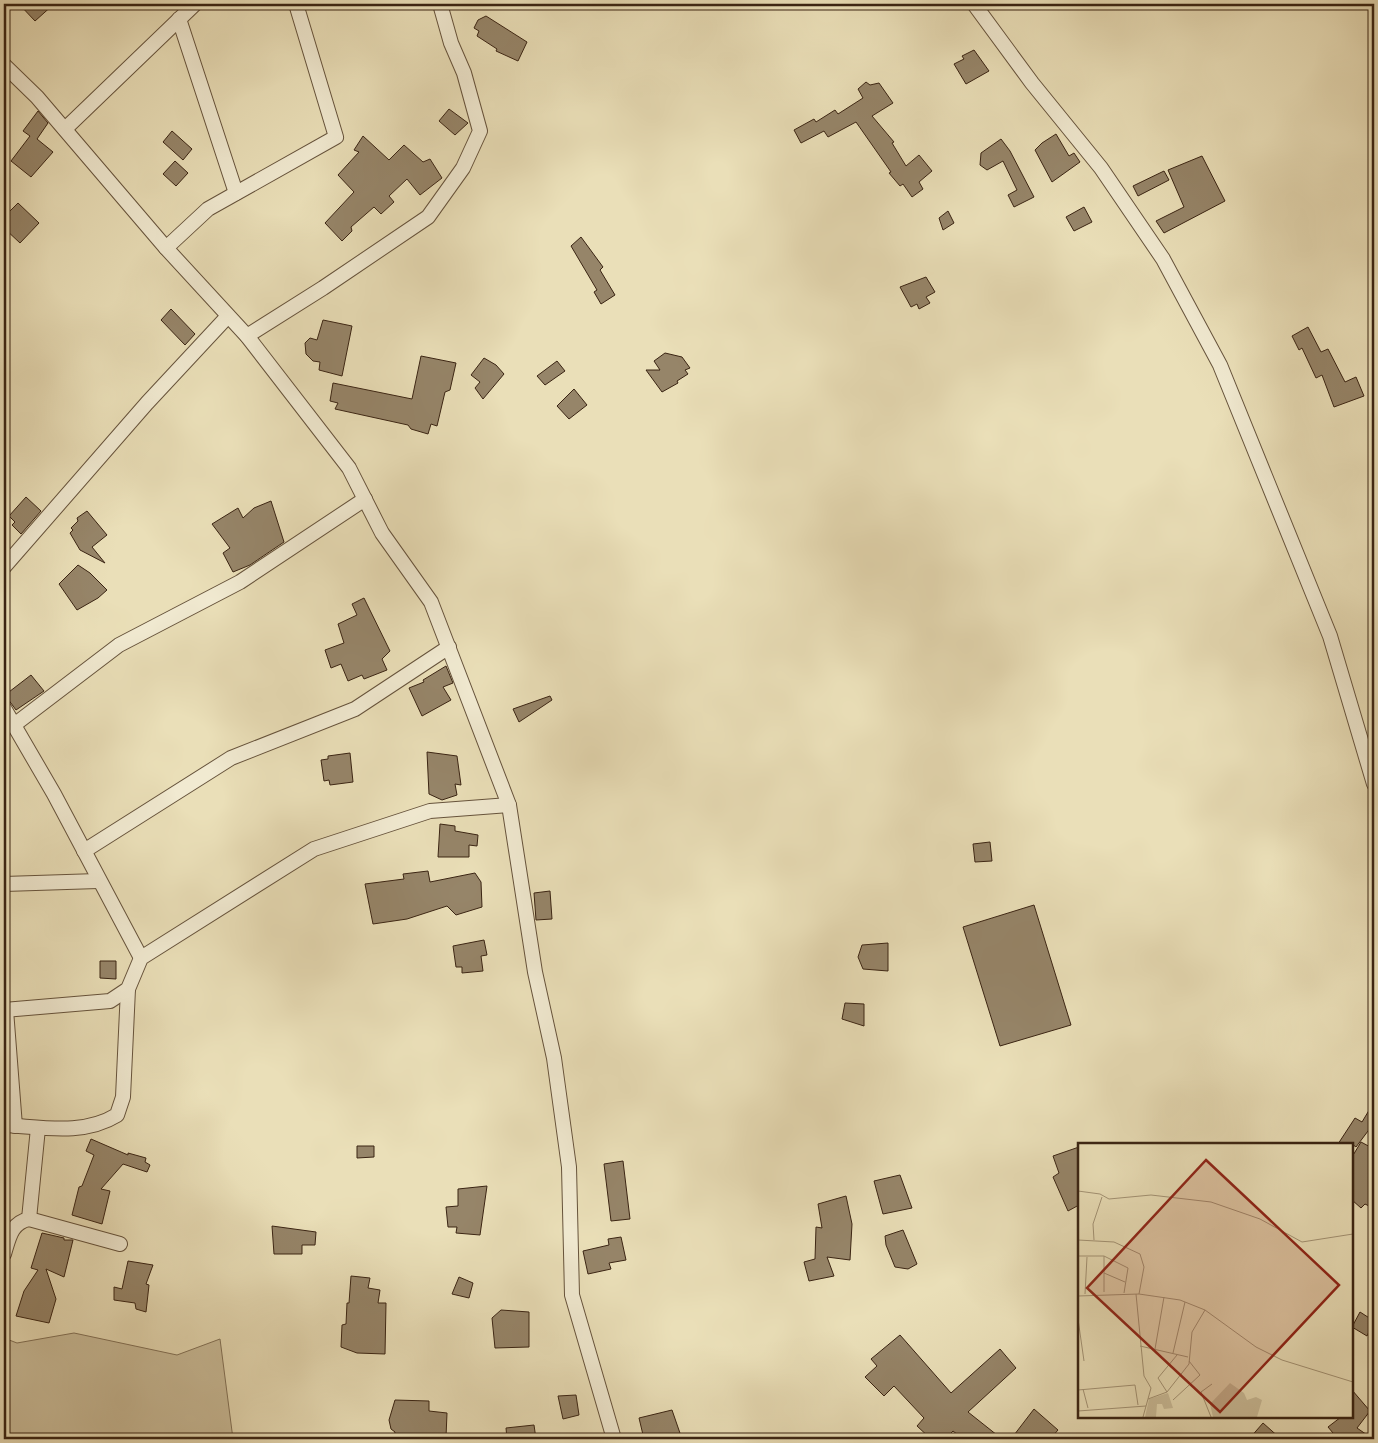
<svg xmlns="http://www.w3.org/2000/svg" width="1378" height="1443" font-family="'IM FELL Double Pica',serif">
  <rect width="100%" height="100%" fill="#eadfb8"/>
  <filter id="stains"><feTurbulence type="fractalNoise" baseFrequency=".004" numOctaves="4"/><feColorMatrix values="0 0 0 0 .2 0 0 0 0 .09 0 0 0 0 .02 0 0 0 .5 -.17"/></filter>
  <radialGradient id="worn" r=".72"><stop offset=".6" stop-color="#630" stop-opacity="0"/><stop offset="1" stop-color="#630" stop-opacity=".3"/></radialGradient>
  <path fill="#ccbf9c" stroke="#837258" d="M 74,1333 L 177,1355 L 220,1339 L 233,1439 L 4,1439 L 4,1338 L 17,1343 Z"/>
  <g fill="#968569" stroke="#3a2413">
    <path d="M 19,4 L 54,4 L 35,21 Z"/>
    <path d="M 486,16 L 527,42 L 518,61 L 496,51 L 497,49 L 477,36 L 479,31 L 474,28 L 478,20 Z"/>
    <path d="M 974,50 L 989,71 L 966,84 L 954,64 L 964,59 L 962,56 Z"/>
    <path d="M 866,82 L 870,85 L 879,83 L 893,103 L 872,116 L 894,142 L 892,143 L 906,166 L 919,155 L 932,171 L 919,182 L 923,189 L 912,197 L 903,184 L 900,186 L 889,173 L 891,172 L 856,122 L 828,137 L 824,131 L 801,143 L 794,130 L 814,119 L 816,122 L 835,110 L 838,114 L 863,98 L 858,89 Z"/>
    <path d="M 449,109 L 468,123 L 455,135 L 439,121 Z"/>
    <path d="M 38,111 L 48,123 L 37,139 L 53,152 L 31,177 L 11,161 L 30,136 L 23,131 Z"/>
    <path d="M 172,131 L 192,149 L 183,160 L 163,142 Z"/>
    <path d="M 1056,134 L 1069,156 L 1074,153 L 1080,162 L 1052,182 L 1035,150 L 1042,143 Z"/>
    <path d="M 363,136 L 389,160 L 404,145 L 423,162 L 430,159 L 442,178 L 420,195 L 407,179 L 389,196 L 394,202 L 381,214 L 374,207 L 351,227 L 352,231 L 342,241 L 325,223 L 354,192 L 338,175 L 359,152 L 354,150 Z"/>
    <path d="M 1001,139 L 1010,151 L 1034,197 L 1014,207 L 1008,195 L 1017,190 L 1003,161 L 987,170 L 980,165 L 981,153 Z"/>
    <path d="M 1202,156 L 1225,201 L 1164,233 L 1156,221 L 1184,207 L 1168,170 Z"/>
    <path d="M 175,161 L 188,173 L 176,186 L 163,174 Z"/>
    <path d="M 1164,171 L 1169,180 L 1138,196 L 1133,186 Z"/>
    <path d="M 18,203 L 39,223 L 20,243 L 4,228 L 4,217 Z"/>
    <path d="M 1084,207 L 1092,222 L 1074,231 L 1066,217 Z"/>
    <path d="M 948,211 L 954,223 L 943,230 L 939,218 Z"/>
    <path d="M 581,237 L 603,267 L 600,270 L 615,295 L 601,304 L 594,292 L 597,290 L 571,246 Z"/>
    <path d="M 926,277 L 935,292 L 926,297 L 930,303 L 919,309 L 917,304 L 911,307 L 900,287 Z"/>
    <path d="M 171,309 L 195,334 L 185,345 L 161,320 Z"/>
    <path d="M 323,320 L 352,326 L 342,376 L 319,370 L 320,362 L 313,361 L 306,354 L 305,343 L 310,338 L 317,340 Z"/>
    <path d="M 1308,327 L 1321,352 L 1328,349 L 1345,382 L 1356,377 L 1364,396 L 1334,407 L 1322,375 L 1316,378 L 1302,348 L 1299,350 L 1292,336 Z"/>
    <path d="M 665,353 L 682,357 L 690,368 L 685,370 L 688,374 L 677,381 L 678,383 L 662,392 L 646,370 L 660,370 L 654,361 Z"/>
    <path d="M 421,356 L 456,363 L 450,390 L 445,392 L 437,426 L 431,424 L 428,434 L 411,429 L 408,425 L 335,409 L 338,403 L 330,401 L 333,383 L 412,399 Z"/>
    <path d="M 484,358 L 496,365 L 504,374 L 483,399 L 475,388 L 480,382 L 471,375 Z"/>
    <path d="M 557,361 L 565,371 L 545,385 L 537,376 Z"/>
    <path d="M 574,389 L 587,405 L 569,419 L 557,406 Z"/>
    <path d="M 26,497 L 41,511 L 21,534 L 12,525 L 15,522 L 9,516 Z"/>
    <path d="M 271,501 L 284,542 L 250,565 L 233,572 L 223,553 L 230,548 L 212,524 L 238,508 L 243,518 L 254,508 Z"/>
    <path d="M 87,511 L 107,535 L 92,547 L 105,563 L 80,550 L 70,533 L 73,530 L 71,528 L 78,521 L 77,518 Z"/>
    <path d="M 78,565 L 90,573 L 107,590 L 98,598 L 77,610 L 59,584 Z"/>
    <path d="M 364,598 L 390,651 L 382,659 L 387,670 L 364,679 L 362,675 L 348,681 L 341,664 L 331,668 L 325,650 L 344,643 L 338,624 L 357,615 L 352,604 Z"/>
    <path d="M 446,666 L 453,683 L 443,687 L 451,700 L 422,716 L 409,688 L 424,682 L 423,680 Z"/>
    <path d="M 31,675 L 44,691 L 16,710 L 5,695 Z"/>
    <path d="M 550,696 L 552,700 L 519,722 L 513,709 Z"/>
    <path d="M 427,752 L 457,756 L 461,785 L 455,784 L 457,795 L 442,800 L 429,794 Z"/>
    <path d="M 350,753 L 353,782 L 330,785 L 329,780 L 324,781 L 321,760 L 328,759 L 328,756 Z"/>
    <path d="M 440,824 L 455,826 L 455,831 L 478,835 L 477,846 L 469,845 L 469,857 L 438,857 Z"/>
    <path d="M 990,842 L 992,861 L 975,862 L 973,844 Z"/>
    <path d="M 428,871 L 430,882 L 475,873 L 481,882 L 482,907 L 456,915 L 447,906 L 407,919 L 373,924 L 365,884 L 404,879 L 403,874 Z"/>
    <path d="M 550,891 L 552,919 L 536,920 L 534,893 Z"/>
    <path d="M 1034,905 L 1071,1025 L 1000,1046 L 963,927 Z"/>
    <path d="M 484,940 L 487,955 L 481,956 L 483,971 L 462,973 L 462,967 L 456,967 L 453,946 Z"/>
    <path d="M 888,943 L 888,971 L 863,969 L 858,957 L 862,945 Z"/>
    <path d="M 100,961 L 116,961 L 116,979 L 100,978 Z"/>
    <path d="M 845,1003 L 864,1004 L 864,1026 L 842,1019 Z"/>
    <path d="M 1374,1102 L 1374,1123 L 1356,1147 L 1352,1144 L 1338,1144 L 1355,1118 L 1362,1122 Z"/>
    <path d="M 91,1139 L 128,1155 L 128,1153 L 146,1158 L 145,1162 L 150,1165 L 147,1172 L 123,1164 L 101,1189 L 110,1191 L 102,1224 L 72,1215 L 79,1187 L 82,1186 L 94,1155 L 86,1151 Z"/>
    <path d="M 1361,1142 L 1374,1149 L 1374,1200 L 1369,1206 L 1365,1204 L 1361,1208 L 1352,1200 L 1352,1157 Z"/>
    <path d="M 357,1146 L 374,1146 L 374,1157 L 357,1158 Z"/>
    <path d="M 1079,1147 L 1079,1205 L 1068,1211 L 1053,1177 L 1059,1173 L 1053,1156 Z"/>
    <path d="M 623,1161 L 630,1219 L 611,1221 L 604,1164 Z"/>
    <path d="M 900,1175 L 912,1208 L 883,1214 L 874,1181 Z"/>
    <path d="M 487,1186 L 480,1235 L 456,1233 L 457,1227 L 448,1227 L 446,1207 L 458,1206 L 458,1189 Z"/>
    <path d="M 846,1196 L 852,1224 L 850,1260 L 827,1257 L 834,1276 L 809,1281 L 804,1262 L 815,1259 L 816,1227 L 822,1228 L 818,1204 Z"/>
    <path d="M 272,1226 L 316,1232 L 315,1245 L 302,1245 L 302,1254 L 274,1254 Z"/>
    <path d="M 903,1230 L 917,1264 L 908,1269 L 895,1267 L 886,1245 L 885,1236 Z"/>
    <path d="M 42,1233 L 64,1238 L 64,1240 L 73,1240 L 64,1277 L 46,1269 L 56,1299 L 49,1323 L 16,1316 L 24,1291 L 38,1270 L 31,1268 Z"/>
    <path d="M 621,1237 L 626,1260 L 609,1263 L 611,1269 L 588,1274 L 583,1251 L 609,1245 L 608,1239 Z"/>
    <path d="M 128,1261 L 153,1265 L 146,1284 L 149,1285 L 146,1312 L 136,1309 L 135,1303 L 114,1300 L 114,1287 L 122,1289 Z"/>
    <path d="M 351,1276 L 370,1278 L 368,1288 L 380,1290 L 378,1303 L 386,1303 L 385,1354 L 357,1353 L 341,1347 L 342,1325 L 346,1324 L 347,1303 L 349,1303 Z"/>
    <path d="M 459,1277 L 473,1283 L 469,1298 L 452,1294 Z"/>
    <path d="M 501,1310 L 529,1312 L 529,1347 L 495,1348 L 492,1318 Z"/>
    <path d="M 1360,1312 L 1374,1321 L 1367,1336 L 1352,1327 Z"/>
    <path d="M 900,1335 L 951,1393 L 1000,1349 L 1016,1368 L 968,1412 L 1002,1439 L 963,1439 L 953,1431 L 945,1439 L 931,1439 L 917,1426 L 924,1418 L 894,1386 L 884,1396 L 865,1377 L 877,1366 L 871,1359 Z"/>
    <path d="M 1352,1390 L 1370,1411 L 1357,1428 L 1373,1439 L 1338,1439 L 1328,1427 L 1341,1417 L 1352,1417 Z"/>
    <path d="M 576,1395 L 579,1415 L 563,1419 L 558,1396 Z"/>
    <path d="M 395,1400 L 429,1401 L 429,1411 L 447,1413 L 446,1437 L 394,1439 L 395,1432 L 391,1429 L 389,1420 Z"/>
    <path d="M 1034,1409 L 1058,1430 L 1050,1439 L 1011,1439 Z"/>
    <path d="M 672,1410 L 682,1439 L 644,1439 L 639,1418 Z"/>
    <path d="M 1263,1423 L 1281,1439 L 1249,1439 Z"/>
    <path d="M 534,1425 L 536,1439 L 507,1439 L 506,1428 Z"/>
  </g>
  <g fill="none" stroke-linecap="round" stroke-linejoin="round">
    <defs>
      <g id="minor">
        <path d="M 974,4 L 1032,83 L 1101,168 L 1163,259 L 1220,365 L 1330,636 L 1374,784"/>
        <path d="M 179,19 L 236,193"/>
        <path d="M 4,65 L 37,97 L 166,248 L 247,336 L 349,468 L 382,533 L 431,602 L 509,805 L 535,972 L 554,1058 L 569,1167 L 572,1295 L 614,1439"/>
        <path d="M 65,129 L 195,4"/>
        <path d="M 166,248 L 208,209 L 336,137 L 296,4"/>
        <path d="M 247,336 L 323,288 L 428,217 L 463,168 L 480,131 L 464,73 L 451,43 L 440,4"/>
        <path d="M 4,567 L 147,403 L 228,316"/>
        <path d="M 4,708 L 54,794 L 141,958"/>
        <path d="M 14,725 L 119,645 L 240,582 L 365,499"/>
        <path d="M 84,851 L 231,758 L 355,709 L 449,647"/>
        <path d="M 4,884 L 98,881"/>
        <path d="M 4,1010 L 110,1001 L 128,989 L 141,958 L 314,849 L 430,811 L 509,805"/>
        <path d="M 6,1010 L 15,1126"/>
        <path d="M 4,1125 C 42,1127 83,1136 117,1115 L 123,1097 L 128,989"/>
        <path d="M 29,1219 L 38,1128"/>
        <path d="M 4,1254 C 9,1238 11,1223 29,1219 L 120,1244"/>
      </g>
    </defs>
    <use href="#minor" stroke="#66533c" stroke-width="16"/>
    <use href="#minor" stroke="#f1ead1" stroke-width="14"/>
  </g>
  <g transform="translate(1078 1143)">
    <rect width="275" height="275" fill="#eadfb8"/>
    <path d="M 152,240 L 166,250 L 169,257 L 178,254 L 184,257 L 179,274 L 135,274 L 132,261 ZM 90,250 L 95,265 L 86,266 L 84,261 L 79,261 L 78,274 L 67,274 L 71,256 Z" fill="#ccbf9c"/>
    <path fill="none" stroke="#a49476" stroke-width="1" d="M 0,48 L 22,51 L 31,56 L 73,52 L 133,59 L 182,76 L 224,99 L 275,91M 0,97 L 36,99 L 62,111 L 66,124 L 61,151M 16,97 L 15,81 L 24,54M 0,113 L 26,113 L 50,125 L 46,150M 26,113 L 26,149M 26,130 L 47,139M 7,151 L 9,114M 58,151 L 66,233 L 73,245 L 65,274M 0,153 L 61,151 L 102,157 L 127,167 L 178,204 L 204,217 L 275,239M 0,176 L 6,218M 62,203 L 110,214M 77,206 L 86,154M 95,210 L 107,159M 5,246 L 10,265M 0,247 L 57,242 L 60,262M 89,249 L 80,235 L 99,212M 70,256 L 89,249 L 111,221 L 114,189 L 127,167M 95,257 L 122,232 L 111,218M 0,268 L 68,263M 133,274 L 123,249 L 134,241"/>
    <path fill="#8f2418" fill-opacity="0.15" stroke="#8f2418" stroke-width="2.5" d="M 128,17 L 261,142 L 142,269 L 9,145 Z"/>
    <rect width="275" height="275" fill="none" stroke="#3a2413" stroke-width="2.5"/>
  </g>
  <rect width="1378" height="1443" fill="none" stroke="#eadfb8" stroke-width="20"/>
  <rect x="5" y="5" width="1368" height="1433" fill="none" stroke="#3a2413" stroke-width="2.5"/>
  <rect x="10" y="10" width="1358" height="1423" fill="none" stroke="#3a2413"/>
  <rect width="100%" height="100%" filter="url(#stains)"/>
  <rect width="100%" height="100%" fill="url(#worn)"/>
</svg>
